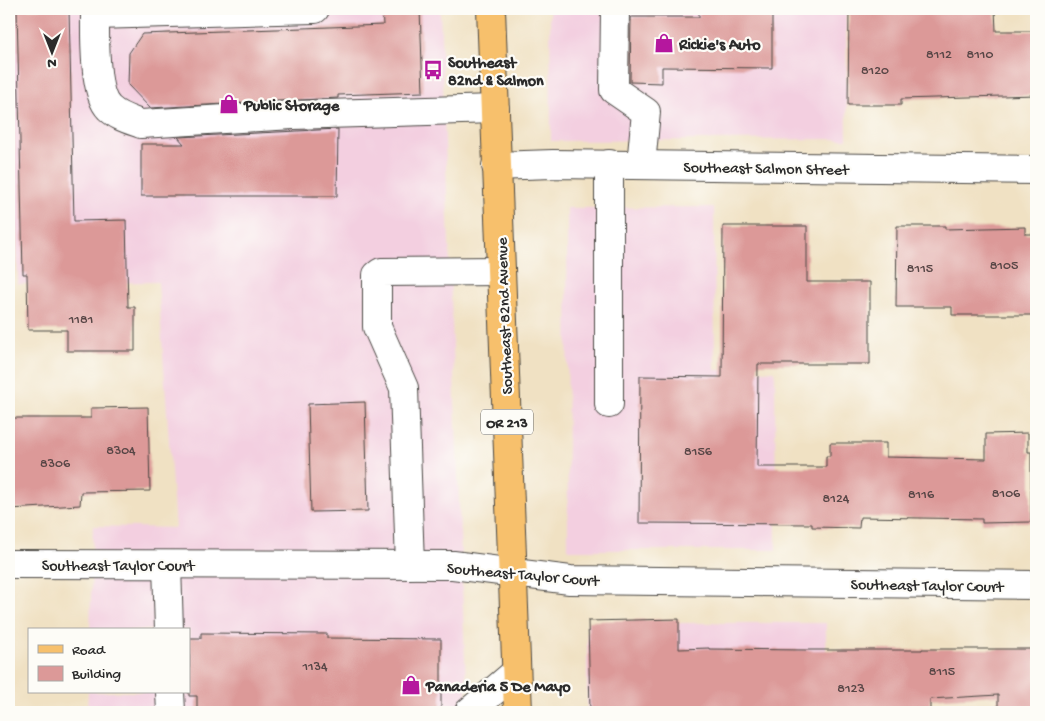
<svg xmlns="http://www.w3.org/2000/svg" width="1045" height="721" font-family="'Gochi Hand',sans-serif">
  <rect width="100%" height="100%" fill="#fdfcf7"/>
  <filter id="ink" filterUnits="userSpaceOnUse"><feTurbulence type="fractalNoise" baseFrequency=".02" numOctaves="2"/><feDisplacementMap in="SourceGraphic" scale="10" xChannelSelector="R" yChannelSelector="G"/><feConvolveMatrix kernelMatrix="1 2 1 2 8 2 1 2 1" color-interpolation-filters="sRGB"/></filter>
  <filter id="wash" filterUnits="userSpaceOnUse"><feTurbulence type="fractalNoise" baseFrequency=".0096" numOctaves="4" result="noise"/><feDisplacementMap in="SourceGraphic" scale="20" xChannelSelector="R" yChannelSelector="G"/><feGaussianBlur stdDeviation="1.12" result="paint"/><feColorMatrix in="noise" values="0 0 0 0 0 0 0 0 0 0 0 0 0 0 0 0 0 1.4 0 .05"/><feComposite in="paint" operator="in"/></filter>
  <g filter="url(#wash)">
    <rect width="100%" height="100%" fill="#f0e1c3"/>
    <g fill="#f3cfe0">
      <path d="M 11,9 L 440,9 L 467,712 L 87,712 L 88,692 L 189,692 L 189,630 L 90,630 L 93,526 L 175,528 L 158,282 L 18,284 Z"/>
      <path d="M 550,9 L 846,9 L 847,139 L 551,141 Z"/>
      <path d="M 714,207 L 715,370 L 775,371 L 776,550 L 568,550 L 567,208 Z"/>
      <rect x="587" y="623" width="239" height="89"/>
    </g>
    <g id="blocks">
      <g fill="#dc9998">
        <path d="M 17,9 L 69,9 L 74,221 L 126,220 L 128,307 L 135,307 L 135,351 L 67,351 L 67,330 L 28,330 L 27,274 L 23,274 Z"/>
        <path d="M 382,9 L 420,9 L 423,92 L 338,95 L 338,98 L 150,108 L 128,85 L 129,53 L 142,34 L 383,25 Z"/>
        <path d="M 699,9 L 772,9 L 772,68 L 662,67 L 662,83 L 630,82 L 631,17 L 699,17 Z"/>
        <path d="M 849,9 L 995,9 L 996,31 L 1036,31 L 1036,95 L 901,99 L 901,105 L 848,105 Z"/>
        <path d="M 338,129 L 337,196 L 141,196 L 141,144 L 184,144 L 178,137 Z"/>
        <path d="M 723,226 L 807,226 L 807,282 L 870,282 L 870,364 L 758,364 L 757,467 L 826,467 L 826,456 L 830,456 L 830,443 L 886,443 L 886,457 L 986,459 L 986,434 L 1028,433 L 1028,452 L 1031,452 L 1031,522 L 982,523 L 982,519 L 860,517 L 859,528 L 812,527 L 812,524 L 639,523 L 640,376 L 722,377 Z"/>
        <path d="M 897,226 L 945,226 L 945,229 L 1025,227 L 1025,234 L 1036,234 L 1036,315 L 952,315 L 952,307 L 896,307 Z"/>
        <path d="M 365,402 L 368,511 L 311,512 L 308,404 Z"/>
        <path d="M 148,407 L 150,491 L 81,492 L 80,505 L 9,509 L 9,418 L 91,418 L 91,408 Z"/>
        <path d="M 679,619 L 679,649 L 709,648 L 709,649 L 806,650 L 922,650 L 922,649 L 1036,649 L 1036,712 L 998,712 L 998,695 L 930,699 L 930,711 L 590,712 L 588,621 Z"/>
        <path d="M 201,633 L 327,634 L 327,638 L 441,639 L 441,712 L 197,712 L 197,696 L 189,696 L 189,638 L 201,638 Z"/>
      </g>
    </g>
  </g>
  <g filter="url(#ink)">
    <use href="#blocks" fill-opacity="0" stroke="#494642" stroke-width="1"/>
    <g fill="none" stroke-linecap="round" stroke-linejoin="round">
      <defs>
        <g id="minor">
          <path d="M 95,9 C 95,31 93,93 109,108 C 118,117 130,120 141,124 L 293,115 L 495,109"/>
          <path d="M 615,9 L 614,90 L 646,112 L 641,165"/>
          <path d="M 95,15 L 315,9"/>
          <path d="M 609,164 L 609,404"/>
          <path d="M 496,166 L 553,164 L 1036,170"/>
          <path d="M 9,564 L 453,565 L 570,580 L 1036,585"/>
          <path d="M 167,565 L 169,630"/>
          <path d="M 410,565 L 404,388 L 377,327 L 377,275 L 381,272 L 501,271"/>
          <path d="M 170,692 L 171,712"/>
          <path d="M 469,712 L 516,672"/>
        </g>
        <path id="major" d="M 491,9 L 518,712"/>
      </defs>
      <use href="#minor" stroke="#494642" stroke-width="30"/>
      <use href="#major" stroke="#494642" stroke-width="30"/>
      <use href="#minor" stroke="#fff" stroke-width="28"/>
      <use href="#major" stroke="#f7c06c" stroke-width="28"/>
    </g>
  </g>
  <defs>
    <symbol id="shop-bare" viewBox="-9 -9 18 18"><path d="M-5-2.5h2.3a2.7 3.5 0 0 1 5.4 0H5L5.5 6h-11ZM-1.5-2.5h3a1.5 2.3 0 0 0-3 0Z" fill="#b5179e" stroke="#fdfcf7" stroke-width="2.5" paint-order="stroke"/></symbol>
    <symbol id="bus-bare" viewBox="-9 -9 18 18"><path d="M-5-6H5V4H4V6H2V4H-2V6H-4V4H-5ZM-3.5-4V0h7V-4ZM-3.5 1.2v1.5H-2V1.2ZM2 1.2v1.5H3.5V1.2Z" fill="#b5179e" stroke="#fdfcf7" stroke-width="2.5" paint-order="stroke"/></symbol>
  </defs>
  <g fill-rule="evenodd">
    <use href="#shop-bare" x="650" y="29" width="28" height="28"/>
    <use href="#bus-bare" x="419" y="56" width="28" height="28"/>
    <use href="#shop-bare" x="215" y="90" width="28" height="28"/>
    <use href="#shop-bare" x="397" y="671" width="28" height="28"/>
  </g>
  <g text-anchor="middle" stroke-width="4.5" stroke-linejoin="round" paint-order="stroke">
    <g font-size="14" fill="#574646">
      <text x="939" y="58">8112</text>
      <text x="980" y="58">8110</text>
      <text x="875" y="74">8120</text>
      <text x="1004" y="269">8105</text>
      <text x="920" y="272">8115</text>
      <text x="81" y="323">1181</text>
      <text x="121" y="454">8304</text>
      <text x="698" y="455">8156</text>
      <text x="55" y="467">8306</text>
      <text x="1006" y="497">8106</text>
      <text x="921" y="498">8116</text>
      <text x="836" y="502">8124</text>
      <text x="315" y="670">1134</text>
      <text x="942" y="675">8115</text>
      <text x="851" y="692">8123</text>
    </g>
    <rect fill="#fdfcf7" stroke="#6a6a68" stroke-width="1" x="481" y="409.5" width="52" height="25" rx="4"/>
    <g font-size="15" font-weight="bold" fill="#2b2b2b">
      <text x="507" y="427">OR 213</text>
    </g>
    <g font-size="16" font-weight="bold" fill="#2b2b2b" stroke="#fdfcf7" text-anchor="start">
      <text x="679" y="49">Rickie's Auto</text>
      <text x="448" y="67">Southeast<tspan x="448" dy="18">82nd &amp; Salmon</tspan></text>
      <text x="244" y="110">Public Storage</text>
      <text x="426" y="691">Panaderia 5 De Mayo</text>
    </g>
    <g font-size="16" fill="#2b2b2b" stroke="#fdfcf7">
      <text transform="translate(766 167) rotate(1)" y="6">Southeast Salmon Street</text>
      <text transform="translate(503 316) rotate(-92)" y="6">Southeast 82nd Avenue</text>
      <text x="118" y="570">Southeast Taylor Court</text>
      <text transform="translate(523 573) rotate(5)" y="6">Southeast Taylor Court</text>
      <text transform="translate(927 584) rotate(1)" y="6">Southeast Taylor Court</text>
    </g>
  </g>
  <rect width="1045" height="721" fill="none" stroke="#fdfcf7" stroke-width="30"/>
  <rect x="28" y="628" width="162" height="65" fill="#fdfcf7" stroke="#a9a8a5"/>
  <rect x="38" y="645" width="25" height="8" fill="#f7c06c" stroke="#a9a8a5"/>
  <text x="72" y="654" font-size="15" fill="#2b2b2b">Road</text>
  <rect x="38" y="666" width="25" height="15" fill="#dc9998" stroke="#a9a8a5"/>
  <text x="72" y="678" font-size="15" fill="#2b2b2b">Building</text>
  <g transform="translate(52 52) rotate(180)" stroke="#fdfcf7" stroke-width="4" paint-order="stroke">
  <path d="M0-4L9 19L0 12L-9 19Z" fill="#2b2b2b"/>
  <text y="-8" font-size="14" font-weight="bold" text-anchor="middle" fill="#2b2b2b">N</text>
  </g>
</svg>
